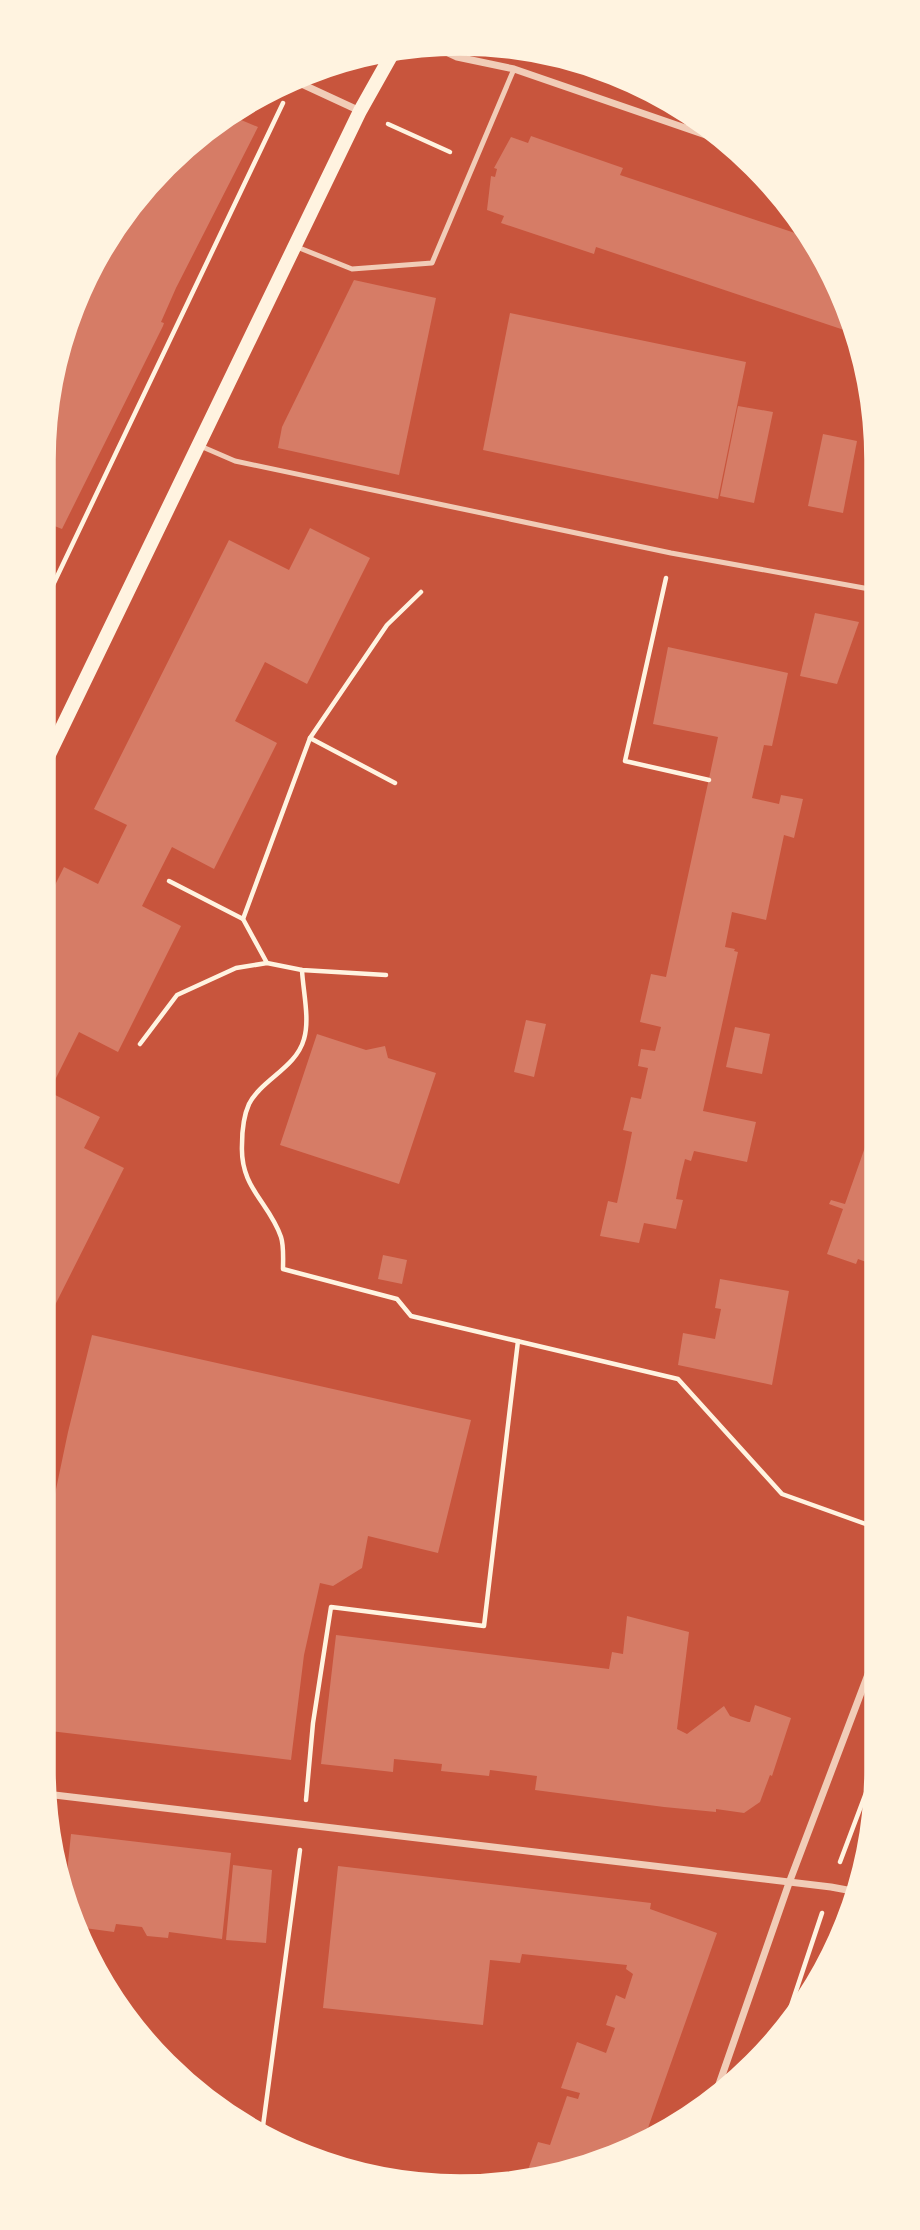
<svg xmlns="http://www.w3.org/2000/svg" width="920" height="2230" font-family="'PT Serif',serif">
  <rect width="100%" height="100%" fill="#c8553d"/>
  <g fill="#d67c66">
    <path d="M 234,117 L 258,127 L 176,288 L 161,322 L 164,323 L 163,326 L 62,529 L 42,521 L 42,460 L 62,337 L 85,290 L 145,185 Z"/>
    <path d="M 531,136 L 623,168 L 620,175 L 810,238 L 835,275 L 853,333 L 596,247 L 594,254 L 501,223 L 504,216 L 487,210 L 491,176 L 495,177 L 497,169 L 494,168 L 511,137 L 528,143 Z"/>
    <path d="M 354,280 L 436,298 L 399,475 L 278,448 L 282,427 Z"/>
    <path d="M 510,313 L 746,362 L 718,499 L 483,450 Z"/>
    <path d="M 738,406 L 773,412 L 754,503 L 720,496 Z"/>
    <path d="M 823,434 L 857,441 L 843,513 L 808,506 Z"/>
    <path d="M 310,528 L 370,558 L 307,684 L 265,662 L 235,721 L 277,743 L 214,869 L 172,847 L 142,906 L 181,926 L 118,1052 L 79,1032 L 49,1092 L 100,1117 L 84,1148 L 124,1168 L 42,1331 L 42,911 L 64,867 L 98,884 L 127,825 L 94,809 L 229,540 L 289,570 Z"/>
    <path d="M 815,613 L 859,622 L 837,684 L 800,676 Z"/>
    <path d="M 668,647 L 788,673 L 772,746 L 764,745 L 752,798 L 779,804 L 781,795 L 803,799 L 794,838 L 784,835 L 766,920 L 732,912 L 725,947 L 735,949 L 734,951 L 738,952 L 703,1111 L 756,1122 L 747,1162 L 694,1151 L 691,1161 L 685,1159 L 680,1179 L 676,1199 L 683,1200 L 676,1229 L 644,1223 L 639,1243 L 600,1236 L 608,1201 L 617,1203 L 625,1167 L 632,1132 L 623,1130 L 631,1097 L 641,1099 L 648,1068 L 638,1066 L 641,1049 L 655,1051 L 661,1027 L 640,1022 L 651,974 L 666,977 L 718,737 L 653,724 Z"/>
    <path d="M 526,1020 L 546,1024 L 534,1077 L 514,1072 Z"/>
    <path d="M 735,1027 L 770,1034 L 762,1074 L 726,1067 Z"/>
    <path d="M 317,1034 L 366,1050 L 385,1046 L 388,1058 L 436,1073 L 399,1184 L 280,1145 Z"/>
    <path d="M 876,1116 L 877,1266 L 858,1259 L 856,1264 L 827,1254 L 843,1209 L 829,1204 L 831,1200 L 845,1204 Z"/>
    <path d="M 383,1255 L 407,1260 L 402,1284 L 378,1279 Z"/>
    <path d="M 720,1279 L 789,1291 L 772,1385 L 678,1365 L 683,1333 L 715,1339 L 721,1309 L 715,1308 Z"/>
    <path d="M 92,1335 L 471,1420 L 438,1553 L 368,1536 L 362,1568 L 333,1586 L 320,1583 L 304,1655 L 291,1760 L 42,1730 L 42,1536 L 46,1537 L 68,1432 Z"/>
    <path d="M 627,1616 L 689,1632 L 677,1729 L 687,1734 L 724,1706 L 730,1716 L 748,1722 L 750,1722 L 755,1705 L 791,1718 L 772,1776 L 770,1775 L 760,1802 L 744,1813 L 716,1809 L 716,1812 L 664,1807 L 535,1790 L 537,1776 L 490,1770 L 489,1776 L 441,1771 L 442,1764 L 394,1759 L 393,1772 L 321,1764 L 336,1635 L 609,1669 L 612,1652 L 623,1654 Z"/>
    <path d="M 71,1834 L 231,1853 L 222,1939 L 169,1932 L 168,1938 L 147,1936 L 142,1927 L 116,1924 L 114,1932 L 77,1927 L 64,1902 Z"/>
    <path d="M 233,1865 L 272,1870 L 266,1943 L 226,1940 Z"/>
    <path d="M 338,1866 L 651,1903 L 650,1909 L 717,1933 L 643,2142 L 541,2180 L 524,2181 L 538,2142 L 550,2145 L 567,2096 L 578,2099 L 580,2093 L 561,2088 L 577,2042 L 606,2053 L 615,2028 L 606,2025 L 616,1995 L 625,1999 L 633,1974 L 626,1969 L 627,1965 L 522,1954 L 520,1963 L 490,1960 L 483,2025 L 323,2008 Z"/>
  </g>
  <g fill="none" stroke-linecap="round" stroke-linejoin="round">
    <g stroke="#fff3e0" stroke-width="4.5">
      <path d="M 388,124 L 450,152"/>
      <path d="M 666,578 L 625,761 L 709,780"/>
      <path d="M 42,608 L 283,103"/>
      <path d="M 310,738 L 395,783"/>
      <path d="M 169,881 L 243,919"/>
      <path d="M 302,970 C 303,991 310,1019 304,1039 C 296,1068 262,1079 249,1104 C 244,1115 242,1133 242,1145 C 240,1188 269,1202 281,1237 C 284,1246 283,1259 283,1269 L 397,1299 L 411,1316 L 678,1379 L 782,1494 L 877,1528"/>
      <path d="M 386,975 L 302,970 L 267,963 L 243,919 L 310,738 L 387,625 L 421,592"/>
      <path d="M 140,1044 L 177,995 L 236,968 L 267,963"/>
      <path d="M 306,1800 L 313,1723 L 331,1607 L 484,1626 L 518,1341"/>
      <path d="M 840,1862 L 878,1761"/>
      <path d="M 782,2033 L 822,1913"/>
      <path d="M 229,2114 L 263,2126 L 278,2141"/>
      <path d="M 254,2133 L 263,2126 L 300,1850"/>
      <path d="M 459,2183 L 460,2179 L 469,2182"/>
    </g>
    <g stroke="#f1ccb7" stroke-width="5">
      <path d="M 297,247 L 352,269 L 432,263 L 514,69"/>
      <path d="M 198,445 L 235,461 L 671,553 L 875,590"/>
    </g>
    <g stroke="#f1ccb7" stroke-width="7">
      <path d="M 429,44 L 457,57 L 514,69 L 726,142"/>
      <path d="M 293,80 L 360,111"/>
      <path d="M 46,1794 L 831,1887 L 858,1892"/>
      <path d="M 717,2090 L 789,1883 L 878,1648"/>
    </g>
    <path stroke="#fff3e0" stroke-width="14" d="M 42,769 L 360,111 L 392,54"/>
  </g>
  <path d="M0 0H920V2230H0ZM460 54H460A406 406 0 0 1 866 460V1770A406 406 0 0 1 460 2176H460A406 406 0 0 1 54 1770V460A406 406 0 0 1 460 54Z" fill="#fff3e0" fill-rule="evenodd"/>
  <path fill="none" stroke="#fff3e0" stroke-width="3.5" d="M460 54H460A406 406 0 0 1 866 460V1770A406 406 0 0 1 460 2176H460A406 406 0 0 1 54 1770V460A406 406 0 0 1 460 54Z"/>
</svg>
